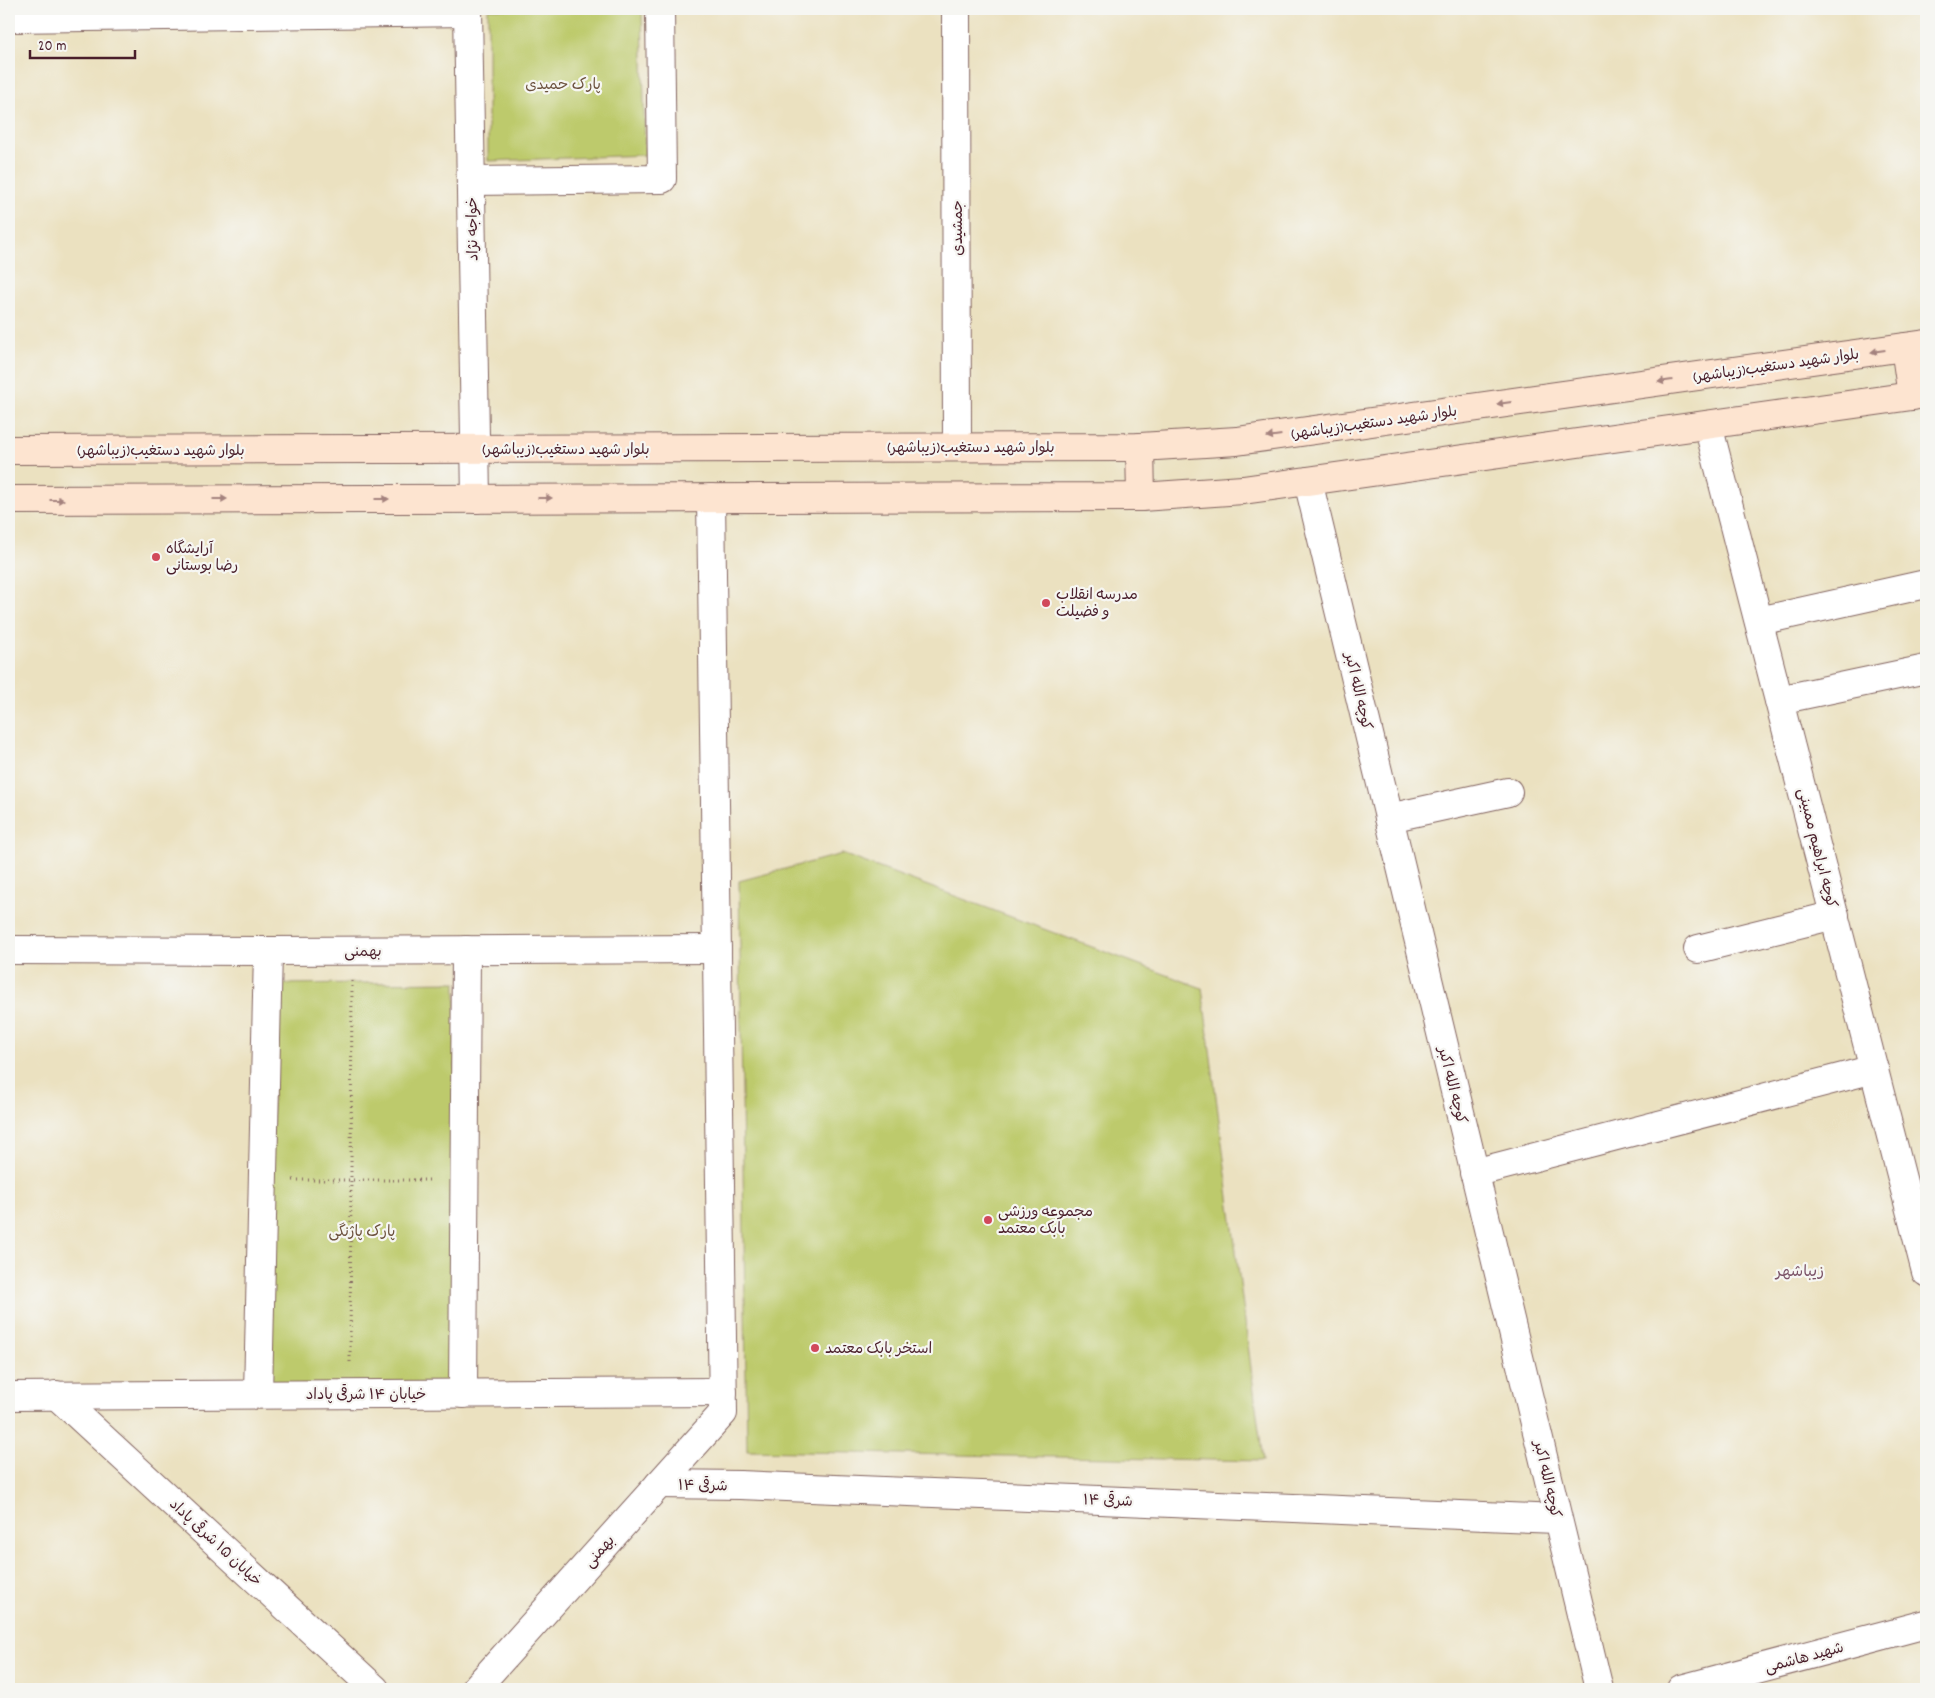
<svg xmlns="http://www.w3.org/2000/svg" width="1935" height="1698" font-family="Dekko,'Playpen Sans Arabic',sans-serif">
  <rect width="100%" height="100%" fill="#f6f6f2"/>
  <filter id="ink" filterUnits="userSpaceOnUse"><feTurbulence type="fractalNoise" baseFrequency=".02" numOctaves="2"/><feDisplacementMap in="SourceGraphic" scale="10" xChannelSelector="R" yChannelSelector="G"/><feConvolveMatrix kernelMatrix="1 2 1 2 8 2 1 2 1" color-interpolation-filters="sRGB"/></filter>
  <filter id="wash" filterUnits="userSpaceOnUse"><feTurbulence type="fractalNoise" baseFrequency=".0096" numOctaves="4" result="noise"/><feDisplacementMap in="SourceGraphic" scale="20" xChannelSelector="R" yChannelSelector="G"/><feGaussianBlur stdDeviation="1.12" result="paint"/><feColorMatrix in="noise" values="0 0 0 0 0 0 0 0 0 0 0 0 0 0 0 0 0 1.4 0 .05"/><feComposite in="paint" operator="in"/></filter>
  <g filter="url(#wash)">
    <rect width="100%" height="100%" fill="#ebe1c0"/>
    <g fill="#bdca6c" stroke="#84744c">
      <path d="M 488,9 L 642,9 L 645,155 L 488,161 Z"/>
      <path d="M 842,854 L 1202,988 L 1263,1461 L 747,1451 L 739,881 Z"/>
      <path d="M 456,982 L 453,1385 L 267,1386 L 275,984 Z"/>
    </g>
  </g>
  <g filter="url(#ink)">
    <g fill="none" stroke-linecap="round" stroke-linejoin="round">
      <defs>
        <g id="street">
          <path d="M 468,9 L 476,499"/>
          <path d="M 956,9 L 957,447"/>
          <path d="M 9,18 L 468,12"/>
          <path d="M 471,181 L 662,179 L 660,9"/>
          <path d="M 1708,425 L 1926,1272"/>
          <path d="M 1308,481 L 1599,1689"/>
          <path d="M 1759,621 L 1926,584"/>
          <path d="M 1779,700 L 1926,669"/>
          <path d="M 1389,818 L 1508,792"/>
          <path d="M 1698,949 L 1835,915"/>
          <path d="M 9,950 L 268,951 L 717,949"/>
          <path d="M 1474,1173 L 1874,1069"/>
          <path d="M 258,1394 L 268,951"/>
          <path d="M 463,1394 L 466,950"/>
          <path d="M 56,1395 L 375,1689"/>
          <path d="M 9,1396 L 723,1392"/>
          <path d="M 659,1484 L 740,1485 L 1557,1519"/>
          <path d="M 475,1689 L 723,1413 L 711,498"/>
          <path d="M 1681,1689 L 1926,1624"/>
        </g>
        <g id="secondary">
          <path d="M 1905,347 L 1912,396"/>
          <path d="M 1140,447 L 1141,497"/>
          <path d="M 9,450 L 1140,447 L 1237,441 L 1926,344"/>
          <path d="M 9,500 L 1141,497 L 1243,490 L 1926,394"/>
        </g>
      </defs>
      <use href="#street" stroke="#82635f" stroke-width="30"/>
      <use href="#secondary" stroke="#82635f" stroke-width="30"/>
      <g stroke="#82635f" stroke-width="3" stroke-dasharray="1 4" stroke-linecap="butt">
        <path d="M 293,1180 L 432,1180"/>
        <path d="M 350,1362 L 352,981"/>
      </g>
      <use href="#street" stroke="#fff" stroke-width="28"/>
      <use href="#secondary" stroke="#fde4d0" stroke-width="28"/>
    </g>
    <defs><path id="oneway-solid" d="M-6-.8H1V-3.2L6.5 0L1 3.2V.8H-6Z" transform="scale(1.25)"/></defs>
    <g fill="#a4827e">
      <use href="#oneway-solid" transform="translate(1878 351) rotate(172)"/>
      <use href="#oneway-solid" transform="translate(1665 381) rotate(172)"/>
      <use href="#oneway-solid" transform="translate(1504 403) rotate(172)"/>
      <use href="#oneway-solid" transform="translate(1274 436) rotate(172)"/>
      <use href="#oneway-solid" transform="translate(545 498)"/>
      <use href="#oneway-solid" transform="translate(220 499)"/>
      <use href="#oneway-solid" transform="translate(382 499)"/>
      <use href="#oneway-solid" transform="translate(57 500)"/>
    </g>
  </g>
  <g fill="#d1495b" stroke="#f6f6f2" stroke-width="2">
    <circle cx="156" cy="557" r="5"/>
    <circle cx="1046" cy="603" r="5"/>
    <circle cx="988" cy="1220" r="5"/>
    <circle cx="815" cy="1348" r="5"/>
  </g>
  <g text-anchor="middle" stroke-width="4.5" stroke-linejoin="round" paint-order="stroke">
    <g font-size="15" fill="#6c523e" stroke="#f6f6f2">
      <text x="563" y="89">پارک حمیدی</text>
      <text x="362" y="1236">پارک پاژنگی</text>
    </g>
    <g font-size="15" fill="#4a1f2b" stroke="#f6f6f2">
      <text transform="translate(957 228) rotate(-90)" y="5">جمشیدی</text>
      <text transform="translate(472 229) rotate(-91)" y="5">خواجه نژاد</text>
      <text transform="translate(1776 365) rotate(-8)" y="5">بلوار شهید دستغیب(زیباشهر)</text>
      <text transform="translate(1374 422) rotate(-8)" y="5">بلوار شهید دستغیب(زیباشهر)</text>
      <text x="971" y="452">بلوار شهید دستغیب(زیباشهر)</text>
      <text x="566" y="454">بلوار شهید دستغیب(زیباشهر)</text>
      <text x="161" y="455">بلوار شهید دستغیب(زیباشهر)</text>
      <text transform="translate(1359 691) rotate(77)" y="5">کوچه الله اکبر</text>
      <text transform="translate(1818 848) rotate(76)" y="5">کوچه ابراهیم ممبینی</text>
      <text x="363" y="956">بهمنی</text>
      <text transform="translate(1453 1085) rotate(76)" y="5">کوچه الله اکبر</text>
      <text x="366" y="1399">خیابان ۱۴ شرقی پاداد</text>
      <text transform="translate(1548 1479) rotate(77)" y="5">کوچه الله اکبر</text>
      <text transform="translate(703 1485) rotate(1)" y="5">۱۴ شرقی</text>
      <text transform="translate(1108 1500) rotate(2)" y="5">۱۴ شرقی</text>
      <text transform="translate(216 1542) rotate(43)" y="5">خیابان ۱۵ شرقی پاداد</text>
      <text transform="translate(599 1551) rotate(-48)" y="5">بهمنی</text>
      <text transform="translate(1804 1657) rotate(-15)" y="5">شهید هاشمی</text>
    </g>
    <g font-size="15" fill="#4a1f2b" stroke="#f6f6f2" text-anchor="start">
      <text x="166" y="553">آرایشگاه<tspan x="166" dy="17">رضا بوستانی</tspan></text>
      <text x="1056" y="599">مدرسه انقلاب<tspan x="1056" dy="17">و فضیلت</tspan></text>
      <text x="998" y="1216">مجموعه ورزشی<tspan x="998" dy="17">بابک معتمد</tspan></text>
      <text x="825" y="1353">استخر بابک معتمد</text>
    </g>
    <g font-size="16" fill="#7c5468" stroke="#f6f6f2">
      <text x="1800" y="1276">زیباشهر</text>
    </g>
  </g>
  <rect width="1935" height="1698" fill="none" stroke="#f6f6f2" stroke-width="30"/>
  <path d="M30 50v8h105v-8" fill="none" stroke="#4a1f2b" stroke-width="2.5"/>
  <text x="38" y="50" font-size="15" fill="#4a1f2b" stroke="#f6f6f2" stroke-width="4" paint-order="stroke">20 m</text>
</svg>
